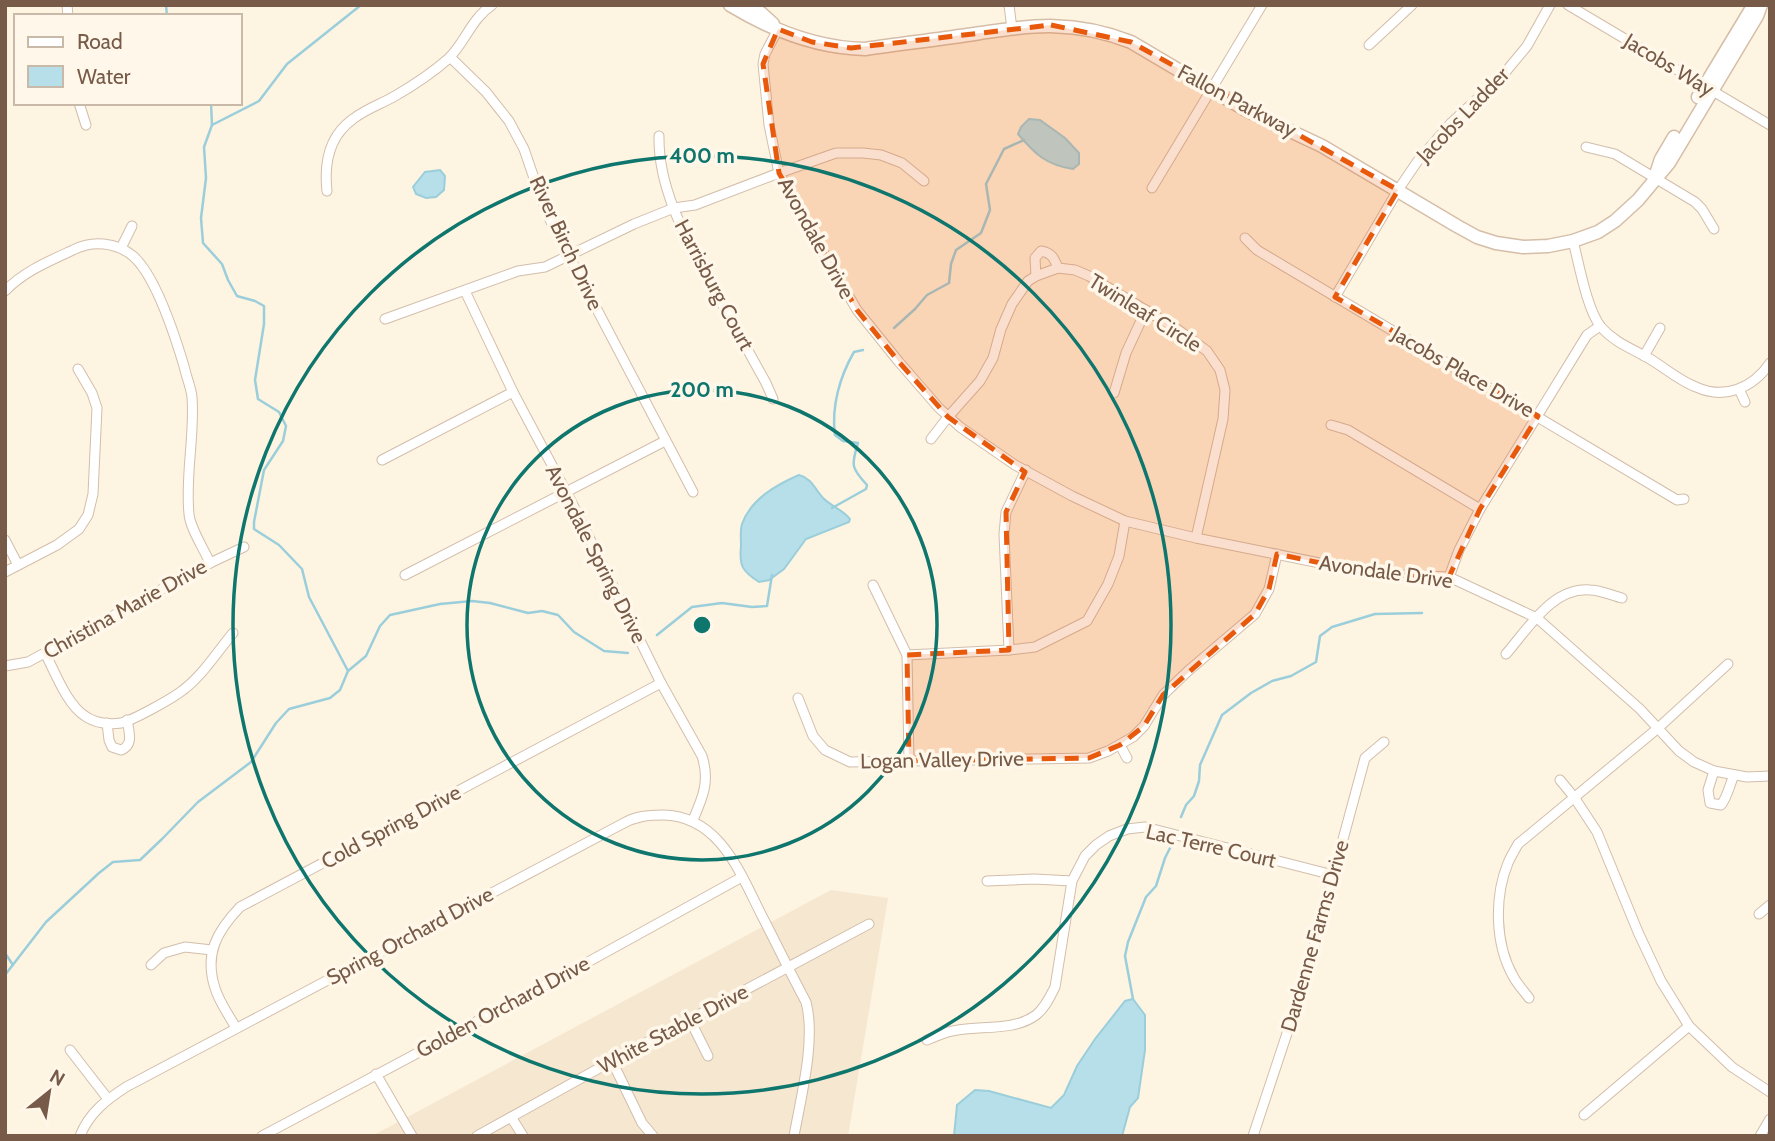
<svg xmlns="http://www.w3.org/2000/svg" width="1775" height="1141" font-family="Cabin,sans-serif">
  <rect width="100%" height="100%" fill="#fef4e2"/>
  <path fill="#f6e7d0" d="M 831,890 L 888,898 L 848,1136 L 372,1136 Z"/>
  <g fill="#b6dfe9" stroke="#9bcedb" stroke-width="2">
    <path d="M 1029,119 L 1040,120 L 1065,138 L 1079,153 L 1079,164 L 1073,169 C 1046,165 1035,154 1018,134 L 1021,127 Z"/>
    <path d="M 440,170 L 445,176 L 444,190 L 436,197 L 426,198 L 416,194 L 413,187 L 425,172 Z"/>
    <path d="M 799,475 C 811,478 815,489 823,498 C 831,506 843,510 850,519 L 849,522 L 806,539 L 784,569 L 769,580 L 759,582 C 742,571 739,566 741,546 C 741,539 740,530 742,524 C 751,499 776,485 799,475 Z"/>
    <path d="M 1133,999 L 1145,1015 L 1145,1050 L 1138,1098 L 1130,1107 L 1122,1136 L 954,1136 L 957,1105 L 975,1090 L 989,1091 L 1051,1108 L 1064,1095 L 1077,1066 L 1095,1039 L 1125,1001 Z"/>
  </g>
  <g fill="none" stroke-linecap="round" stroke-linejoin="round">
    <g stroke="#9bcedb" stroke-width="2.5">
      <path d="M 166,5 L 167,16"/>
      <path d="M 211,103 L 212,125 L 204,147 L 206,178 L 201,218 L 203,243 L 222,264 L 228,280 L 237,296 L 255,301 L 264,306 L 264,324 L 255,380 L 258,399 L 279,412 L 286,426 L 283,441 L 264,470 L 254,522 L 254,529 L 279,545 L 302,569 L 309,597 L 348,671"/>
      <path d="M 212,125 L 259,101 L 287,64 L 361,5"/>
      <path d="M 894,328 L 915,309 L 927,295 L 949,283 L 951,264 L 956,250 L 981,233 L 990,210 L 986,184 L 1004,149 L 1024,140"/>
      <path d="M 832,508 L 866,489 L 867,485 C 851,468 851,465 858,443 L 843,441 L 835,435 C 831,407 840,376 854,352 L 863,350"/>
      <path d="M 657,635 L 692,607 L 722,603 L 752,607 L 767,606 L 772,575"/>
      <path d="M 1181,817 L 1186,805 L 1194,796 L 1199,781 L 1200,765 L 1222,715 L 1251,693 L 1272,681 L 1291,676 L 1316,662 L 1320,636 L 1332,627 L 1375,614 L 1422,613"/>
      <path d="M 5,953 L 13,965"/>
      <path d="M 5,975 L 46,922 L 99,873 L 113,862 L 140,860 L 162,839 L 198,802 L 251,762 L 276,723 L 289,709 L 330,698 L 340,690 L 348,671 L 366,656 L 380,626 L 390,615 L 440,604 L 472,601 L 490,603 L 528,613 L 542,611 L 558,615 L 574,632 L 604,651 L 628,653"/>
      <path d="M 1133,999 L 1125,956 L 1128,942 L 1146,897 L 1156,886 L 1165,858 L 1173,842"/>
    </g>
    <defs>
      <g id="street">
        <path d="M 67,5 L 68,16"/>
        <path d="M 1009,5 L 1012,29"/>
        <path d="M 1568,5 L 1770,125"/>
        <path d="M 778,29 L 765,54 L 763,64 L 769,125 L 779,173 L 817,242 L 857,310 L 899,362 L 939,408 L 960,427 L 1015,465 L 1072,496 L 1125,521 L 1196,538 L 1374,574 L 1449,577 L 1537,618 L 1640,709 L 1679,751 L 1694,762 L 1714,771 L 1747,777 L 1770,776"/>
        <path d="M 1369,45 L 1412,5"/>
        <path d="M 450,57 L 486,92 L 509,121 L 524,149 L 536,184 L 551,222 L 693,492"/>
        <path d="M 79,103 L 86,125"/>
        <path d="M 659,136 C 658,191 688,241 713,288 C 731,319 748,351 766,383 L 773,399"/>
        <path d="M 1586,147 L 1615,154 L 1695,202 L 1702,209 L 1714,229"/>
        <path d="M 1152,188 L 1262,5"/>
        <path d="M 327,191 C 324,164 329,136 353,119 C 366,109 381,104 395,96 C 414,85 432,73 448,59 C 465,43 471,19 492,5"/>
        <path d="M 1245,238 L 1257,250 L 1677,500 L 1684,499"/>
        <path d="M 1573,241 C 1579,264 1587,310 1601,327 C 1615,343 1633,349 1650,359 C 1665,368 1680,381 1696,387 C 1725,400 1753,388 1770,363"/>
        <path d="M 121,248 L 132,226"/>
        <path d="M 1036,276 L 1035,258 L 1041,251 C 1052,253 1054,258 1058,268"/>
        <path d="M 5,291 C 23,272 49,261 73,250 C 92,240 116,242 133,256 C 156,276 175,336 184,366 C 186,376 191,387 192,397 C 195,436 185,475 189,514 C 190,528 204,549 210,563"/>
        <path d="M 465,291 L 513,392 L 570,499 L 661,683 L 702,756 C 710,781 703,797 693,820"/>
        <path d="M 1335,297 L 1398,190 L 1417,162 L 1451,123 L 1503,75 L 1527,46 L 1550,5"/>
        <path d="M 385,319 L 518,271 L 545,267 L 634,224 L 674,208 L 695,205 L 779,173 L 836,153 L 863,153 L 881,155 L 902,163 L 924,181"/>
        <path d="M 1644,356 L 1660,328"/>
        <path d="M 1739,389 L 1745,402"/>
        <path d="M 1114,393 L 1126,353 L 1146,310"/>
        <path d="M 1331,425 L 1348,430 L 1480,509"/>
        <path d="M 931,439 L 948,417 L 980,381 L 993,358 L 1001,329 L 1012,304 L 1028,281 L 1036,276 L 1058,268 L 1075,270 L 1089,276 L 1177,329 L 1207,351 L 1220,370 L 1225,390 L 1223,419 L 1196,538"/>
        <path d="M 382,460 L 513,392"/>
        <path d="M 5,540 L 18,565"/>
        <path d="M 5,572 L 57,545 L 79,529 L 88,515 L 93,494 L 97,408 L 92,393 L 78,369"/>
        <path d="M 405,575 L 665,441"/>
        <path d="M 1449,577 L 1459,550 L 1480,509 L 1587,335 L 1600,326"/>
        <path d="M 873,585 L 907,655 L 909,761"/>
        <path d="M 1009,650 L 1004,534 L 1006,512 L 1026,470"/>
        <path d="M 45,653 C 55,672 67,705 85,716 C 95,723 109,725 121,723 C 134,720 173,698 183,690 C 203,675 217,652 233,633"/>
        <path d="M 1506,654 C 1528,629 1552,587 1590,590 C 1600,590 1611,595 1622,598"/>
        <path d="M 907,655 L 1009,650 L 1035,647 L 1087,621 L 1108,584 L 1119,556 L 1125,521"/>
        <path d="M 5,666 L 28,662 L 210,563 L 244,547"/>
        <path d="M 798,698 L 813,736 L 825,750 L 850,762 L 1089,758 L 1108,751 L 1133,737 L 1144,726 L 1163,695 L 1188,671 L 1255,614 L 1269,589 L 1277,554"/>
        <path d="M 107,723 L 109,740 L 112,747 L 121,750 C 134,745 129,732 127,720"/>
        <path d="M 1120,745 L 1127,758"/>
        <path d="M 1714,771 L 1708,790 L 1710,803 L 1721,805 C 1727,798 1730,784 1734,775"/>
        <path d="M 1560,780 L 1574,797 L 1597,832 L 1638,932 L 1661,981 L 1689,1026 L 1732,1067 L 1770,1092"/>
        <path d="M 987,881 L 1034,879 L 1072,881"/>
        <path d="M 1759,914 L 1770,905"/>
        <path d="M 151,965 L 164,953 L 185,947 L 212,950"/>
        <path d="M 1529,998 C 1524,991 1517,984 1513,976 C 1495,944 1494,897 1508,863 C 1511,856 1515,850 1518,844 L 1657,729 L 1728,664"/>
        <path d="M 690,1020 L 708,1056"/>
        <path d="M 236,1028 C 229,1015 219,1002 215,988 C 204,954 217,931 240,907 L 661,683"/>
        <path d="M 927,1040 C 934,1037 941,1034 948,1032 C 975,1024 1012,1033 1036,1015 C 1045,1008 1050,997 1055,987 L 1072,881 L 1085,856 L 1096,845 L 1109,836 L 1127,829 L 1145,827 L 1333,875"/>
        <path d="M 70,1050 L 108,1099"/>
        <path d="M 612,1061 L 642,1123 L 653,1136"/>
        <path d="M 376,1074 L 412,1136"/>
        <path d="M 1584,1115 L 1689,1026"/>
        <path d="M 511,1117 L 523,1136"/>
        <path d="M 80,1136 C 89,1113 106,1100 126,1087 L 622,824 C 636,816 648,815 663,815 C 720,816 740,873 762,916 C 777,945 791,974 806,1002 C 816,1040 801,1097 794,1136"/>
        <path d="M 262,1136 L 588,962 L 742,877"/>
        <path d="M 477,1136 L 612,1061 L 869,924"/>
        <path d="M 1253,1136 L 1306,976 L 1365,758 L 1384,742"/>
        <path d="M 1760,1136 L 1770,1119"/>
      </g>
      <g id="secondary">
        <path d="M 730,5 C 771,30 816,48 865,49 C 899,44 933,40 967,35 C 1029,26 1070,18 1131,42 L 1246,110 L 1322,146 L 1457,226 L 1477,237 L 1496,243 L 1523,247 L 1548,246 L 1573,241 L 1598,232 L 1615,221 L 1638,200 L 1669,163 L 1757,16 L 1761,5"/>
        <path d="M 748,5 L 761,13 L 773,24"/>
        <path d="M 1698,97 L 1750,11 L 1755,5"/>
        <path d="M 1656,174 L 1661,159 L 1674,137"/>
      </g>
    </defs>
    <use href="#street" stroke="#d2beab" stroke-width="11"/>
    <use href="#secondary" stroke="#d5bea8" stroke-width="15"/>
    <use href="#street" stroke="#fff" stroke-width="9"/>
    <use href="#secondary" stroke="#fff" stroke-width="12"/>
  </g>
  <path fill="#e8590c" fill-opacity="0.2" stroke="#e8590c" stroke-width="5" stroke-dasharray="14 9" stroke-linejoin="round" d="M 1051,25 L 1131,42 L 1398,190 L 1335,297 L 1538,416 L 1480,509 L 1449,577 L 1374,574 L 1277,554 L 1269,589 L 1255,614 L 1163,695 L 1144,726 L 1120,745 L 1089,758 L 909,761 L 907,655 L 1009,650 L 1006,512 L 1025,472 L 948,417 L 899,362 L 857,310 L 779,173 L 763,64 L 778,29 L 812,42 L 851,48 Z"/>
  <g fill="none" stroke="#0f766e" stroke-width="3.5">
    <circle cx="702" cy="625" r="235"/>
    <circle cx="702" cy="625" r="469"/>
  </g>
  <g text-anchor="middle" stroke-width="7" stroke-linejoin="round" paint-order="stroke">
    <g font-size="21" fill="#775a47" stroke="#fff8ea">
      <text transform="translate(1669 65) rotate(31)" y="7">Jacobs Way</text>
      <text transform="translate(1237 101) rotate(28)" y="7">Fallon Parkway</text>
      <text transform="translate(1463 115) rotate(-46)" y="7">Jacobs Ladder</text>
      <text transform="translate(816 238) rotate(61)" y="7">Avondale Drive</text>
      <text transform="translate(566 243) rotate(65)" y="7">River Birch Drive</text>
      <text transform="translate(714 285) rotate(62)" y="7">Harrisburg Court</text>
      <text transform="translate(1145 313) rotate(32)" y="7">Twinleaf Circle</text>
      <text transform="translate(1463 372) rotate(30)" y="7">Jacobs Place Drive</text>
      <text transform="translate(596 554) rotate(63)" y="7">Avondale Spring Drive</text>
      <text transform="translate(1386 572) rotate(8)" y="7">Avondale Drive</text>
      <text transform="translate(125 609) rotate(-29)" y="7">Christina Marie Drive</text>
      <text transform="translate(942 760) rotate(-1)" y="7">Logan Valley Drive</text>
      <text transform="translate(391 827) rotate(-28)" y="7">Cold Spring Drive</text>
      <text transform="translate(1211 846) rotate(13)" y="7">Lac Terre Court</text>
      <text transform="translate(410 936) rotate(-28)" y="7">Spring Orchard Drive</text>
      <text transform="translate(1315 936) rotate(-74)" y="7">Dardenne Farms Drive</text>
      <text transform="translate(503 1007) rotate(-28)" y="7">Golden Orchard Drive</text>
      <text transform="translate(673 1029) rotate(-28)" y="7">White Stable Drive</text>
    </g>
  </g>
  <circle cx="702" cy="625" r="10" fill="#0f766e" stroke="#fff8ea" stroke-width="3.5"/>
  <g font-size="21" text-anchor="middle" font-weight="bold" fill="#0f766e" stroke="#fff8ea" stroke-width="7" stroke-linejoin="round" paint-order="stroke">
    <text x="702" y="163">400 m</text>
    <text x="702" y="397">200 m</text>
  </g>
  <rect width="1775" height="1141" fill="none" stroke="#775a47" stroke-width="14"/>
  <rect x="14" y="14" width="228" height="91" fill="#fff8ea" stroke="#c9b9a9" stroke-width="2"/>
  <rect x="28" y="37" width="35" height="10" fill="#ffffff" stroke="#c9b9a9" stroke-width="2"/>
  <text x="77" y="49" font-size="21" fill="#775a47">Road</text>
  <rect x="28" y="66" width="35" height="21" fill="#b6dfe9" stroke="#c9b9a9" stroke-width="2"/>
  <text x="77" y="84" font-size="21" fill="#775a47">Water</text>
  <g transform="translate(49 1092) rotate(30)" stroke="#fff8ea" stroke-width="5" paint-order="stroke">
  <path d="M0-5L12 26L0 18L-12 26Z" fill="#775a47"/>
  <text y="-10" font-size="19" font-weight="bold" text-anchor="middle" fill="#775a47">N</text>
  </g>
</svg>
